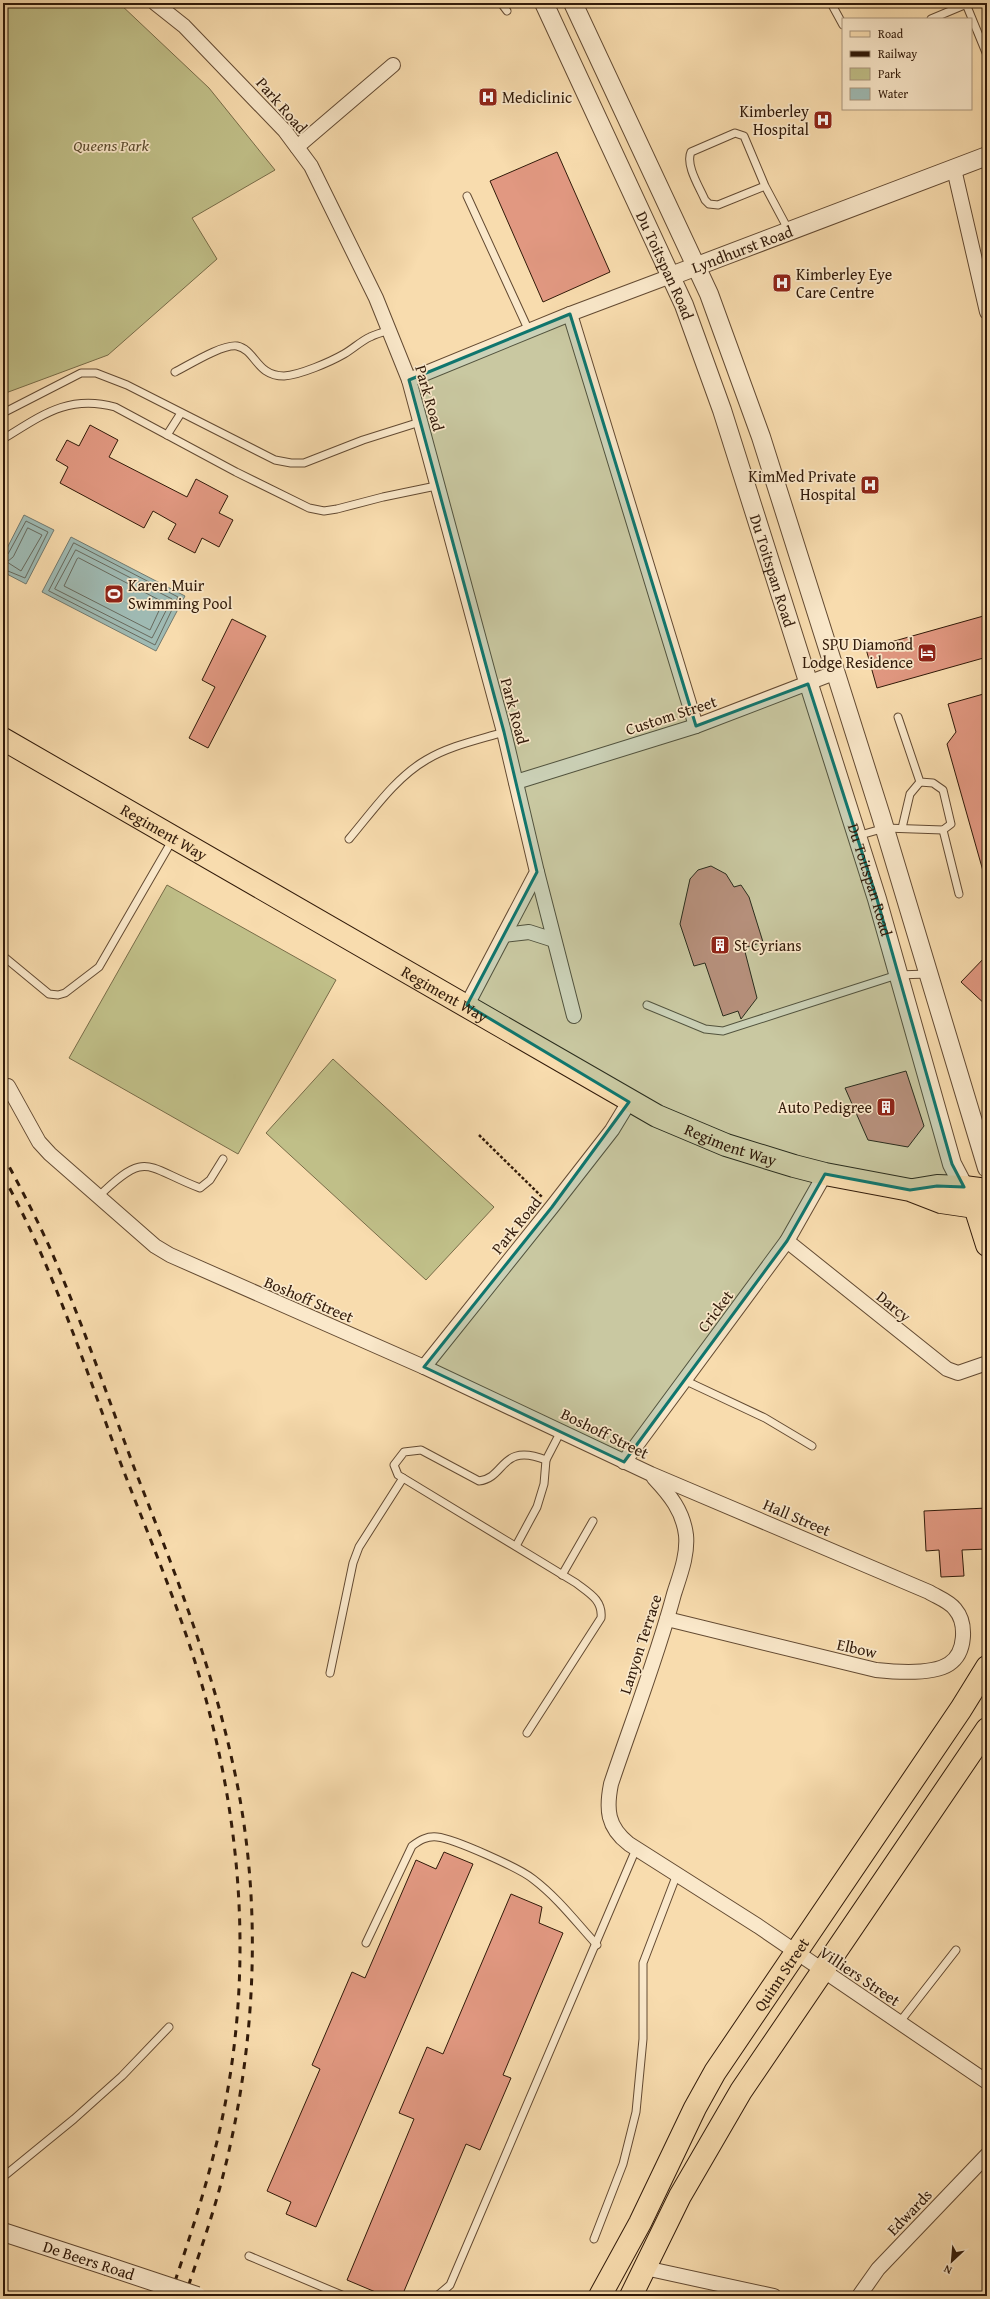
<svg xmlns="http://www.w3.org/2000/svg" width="990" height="2299" font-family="'Gentium Book Plus',serif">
  <rect width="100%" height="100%" fill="#f8dcae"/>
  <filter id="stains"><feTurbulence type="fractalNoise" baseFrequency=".005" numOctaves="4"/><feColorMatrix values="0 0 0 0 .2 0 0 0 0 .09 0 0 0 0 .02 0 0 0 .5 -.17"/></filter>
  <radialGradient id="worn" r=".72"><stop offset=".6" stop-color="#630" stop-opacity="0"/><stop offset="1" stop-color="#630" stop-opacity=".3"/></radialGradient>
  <g fill="#c0bf88" stroke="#786c48">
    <path d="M 3,3 L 119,3 L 209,88 L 275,170 L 192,218 L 217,259 L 108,355 L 3,394 Z"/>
    <path d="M 167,885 L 336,980 L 238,1154 L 69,1058 Z"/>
    <path d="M 333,1059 L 494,1207 L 426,1280 L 266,1133 Z"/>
  </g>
  <g fill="#9fbab3" stroke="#737a6f">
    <path d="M 24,515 L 54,530 L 26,584 L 3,572 L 3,556 Z"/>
    <path d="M 71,537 L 185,596 L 156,651 L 42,592 Z"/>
  </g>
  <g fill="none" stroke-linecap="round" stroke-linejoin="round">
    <g stroke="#686a5e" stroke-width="1">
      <path d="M 28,528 L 42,535 L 21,571 L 7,562 L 13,557 Z"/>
      <path d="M 74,543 L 178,597 L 155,645 L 49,591 Z"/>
      <path d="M 76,550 L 172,599 L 152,638 L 55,589 Z"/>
      <path d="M 3,557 L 8,554 L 26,521 L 48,532 L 25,578 L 3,569"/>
      <path d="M 79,558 L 163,602 L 150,630 L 64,586 L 77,559 Z"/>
    </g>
  </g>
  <g fill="#e19881" stroke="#311a09">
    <path d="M 557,152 L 610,272 L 543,302 L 490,181 Z"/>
    <path d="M 90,425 L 118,440 L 109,457 L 187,497 L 196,479 L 228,496 L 219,513 L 233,520 L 219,547 L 202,538 L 195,553 L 168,539 L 176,524 L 153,511 L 144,528 L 60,483 L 68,467 L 56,460 L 67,440 L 79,446 Z"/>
    <path d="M 987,615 L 987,657 L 877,688 L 866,649 Z"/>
    <path d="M 232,619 L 266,636 L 208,748 L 189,738 L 215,687 L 202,680 Z"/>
    <path d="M 987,693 L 987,871 L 983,871 L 947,744 L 956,732 L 948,704 Z"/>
    <path d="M 711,866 L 726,874 L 734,887 L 741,885 L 749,897 L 763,942 L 744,948 L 757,998 L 741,1019 L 738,1011 L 723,1016 L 705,963 L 694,966 L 680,924 L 690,879 L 698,870 Z"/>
    <path d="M 987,955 L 987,1006 L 961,982 Z"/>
    <path d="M 906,1071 L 924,1126 L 908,1147 L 868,1140 L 845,1088 Z"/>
    <path d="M 987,1508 L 987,1549 L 962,1550 L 964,1576 L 941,1577 L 939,1550 L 926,1551 L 924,1511 Z"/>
    <path d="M 444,1852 L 473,1864 L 316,2227 L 286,2214 L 291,2202 L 267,2191 L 320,2069 L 312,2065 L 352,1972 L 365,1978 L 416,1860 L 436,1869 Z"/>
    <path d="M 511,1894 L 542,1907 L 539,1923 L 563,1933 L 503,2075 L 511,2078 L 480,2150 L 466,2144 L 402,2296 L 385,2296 L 347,2280 L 414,2119 L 399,2113 L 427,2047 L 443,2054 Z"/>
  </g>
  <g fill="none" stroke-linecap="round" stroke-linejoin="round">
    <defs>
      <g id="service">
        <path d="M 501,3 L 507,11"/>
        <path d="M 831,3 L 843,25"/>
        <path d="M 966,4 L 987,55"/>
        <path d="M 931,19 L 969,3"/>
        <path d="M 765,186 L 718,205 L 709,204 L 705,200 C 700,188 685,165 691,152 L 735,133 L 744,136 L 765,186 L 789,231"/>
        <path d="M 467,196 L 529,331"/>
        <path d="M 175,372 C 189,365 222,344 237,346 C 256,350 256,376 284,376 C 300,375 330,362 344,354 C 353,349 361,341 370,337 C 376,334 383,332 390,330"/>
        <path d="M 3,413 L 81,373 L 96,373 L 127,385 L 275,460 L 291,463 L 304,463 L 363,440 L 420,422"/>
        <path d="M 167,435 L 181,413"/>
        <path d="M 3,439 C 41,416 68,394 115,407 L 236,472 L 309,508 L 324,511 L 337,509 L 383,497 L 436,486"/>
        <path d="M 902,828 L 910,794 L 920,782"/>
        <path d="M 943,830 L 959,894"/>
        <path d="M 857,836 L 885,828 L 943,830 L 951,824 L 943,790 L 933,783 L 920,782 L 898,717"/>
        <path d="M 349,839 C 372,812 395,778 426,760 C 449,746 478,740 504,732"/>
        <path d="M 3,956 L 49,994 L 58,995 L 65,993 L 99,967 L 173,839"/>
        <path d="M 647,1005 L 705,1029 L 723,1031 L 897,975 L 928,974"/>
        <path d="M 98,1197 C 147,1149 145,1167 200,1188 L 210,1180 L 223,1159"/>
        <path d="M 684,1380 L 765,1418 L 812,1446"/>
        <path d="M 516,1546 L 537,1507 L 544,1484 L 546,1460 L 561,1431"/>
        <path d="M 562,1575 L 593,1521"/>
        <path d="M 330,1673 L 353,1563 L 359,1547 L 403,1478"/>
        <path d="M 527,1733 L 601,1618 C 603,1600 589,1593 576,1583 L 408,1481 L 398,1475 L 394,1465 L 404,1452 L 421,1450 L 479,1481 C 506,1478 500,1442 546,1460"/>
        <path d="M 366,1943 L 412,1846 C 420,1840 427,1836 437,1837 C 455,1839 519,1868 533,1879 C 558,1898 576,1922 597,1945"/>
        <path d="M 899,2023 L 956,1950"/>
        <path d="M 3,2177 L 74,2119 L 122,2076 L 169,2027"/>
        <path d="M 594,2239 L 623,2164 L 636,2112 L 643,2039 L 643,1963 L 677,1874"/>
        <path d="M 249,2256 L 344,2296"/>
        <path d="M 437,2296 L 450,2285 L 636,1849"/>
      </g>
      <g id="minor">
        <path d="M 155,3 L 184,26 L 285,131 L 311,166 L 376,298 L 409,380 L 504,732 L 537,872 L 467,1005"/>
        <path d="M 297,147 L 393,65"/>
        <path d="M 954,169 L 987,312"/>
        <path d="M 570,314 L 696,726"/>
        <path d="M 409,380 L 570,314 L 671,276"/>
        <path d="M 516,782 L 696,726 L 834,673"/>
        <path d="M 537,872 L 574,1016"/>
        <path d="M 504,935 L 529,932 L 554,940"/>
        <path d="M 8,1086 L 39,1142 L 50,1154 L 155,1246 L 170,1255 L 424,1367 L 651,1474 L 929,1592 C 937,1597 949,1601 955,1609 C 967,1623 966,1653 949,1664 C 932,1675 895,1672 876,1670 L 667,1619"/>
        <path d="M 787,1241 L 947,1369 L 958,1373 L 987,1363"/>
        <path d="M 424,1367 L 552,1207 L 612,1130 L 629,1102"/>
        <path d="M 624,1462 L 787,1241 L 825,1174"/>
        <path d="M 654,1478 C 670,1495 683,1511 686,1535 C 688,1555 680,1575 674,1594 C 657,1658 632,1721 611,1784 C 606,1809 607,1827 629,1844 L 758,1926 L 987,2082"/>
        <path d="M 645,2268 L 774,2296"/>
        <path d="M 859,2296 L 878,2269 L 987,2155"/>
      </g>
      <g id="tertiary">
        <path id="s1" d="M 544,3 L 684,305 L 722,410 L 877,899 L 952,1164 L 964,1187"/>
        <path d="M 573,3 L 709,294 L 761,437 L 881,816 L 987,1168"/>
        <path id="s2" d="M 671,276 L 987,156"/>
        <path d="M 3,2232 L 107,2266"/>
      </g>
      <g id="primary">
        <path id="s3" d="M 3,739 L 657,1116 L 726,1145 L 794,1166 L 825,1174 L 910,1190 L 941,1202 L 975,1207"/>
        <path d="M 913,1190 L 937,1186 L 964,1187"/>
      </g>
      <g id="trunk">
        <path d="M 964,1187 L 975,1207 L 987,1245"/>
        <path d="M 964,1187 L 987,1190"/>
        <path id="s4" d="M 600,2296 L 640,2223 L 695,2108 L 715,2072 L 961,1709 L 987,1667"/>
        <path d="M 631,2296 L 680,2196 L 741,2091 L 987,1729"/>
      </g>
    </defs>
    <use href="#service" stroke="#634a32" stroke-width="9"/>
    <use href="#minor" stroke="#634a32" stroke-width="16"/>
    <use href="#tertiary" stroke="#634a32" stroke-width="20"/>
    <use href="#primary" stroke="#311a09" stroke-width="24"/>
    <use href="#trunk" stroke="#311a09" stroke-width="24"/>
    <path stroke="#311a09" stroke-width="2.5" stroke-dasharray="3 2" stroke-linecap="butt" d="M 479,1135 L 542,1197"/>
    <use href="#service" stroke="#fae8ca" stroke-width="7"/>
    <use href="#minor" stroke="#fae8ca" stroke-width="14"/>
    <use href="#tertiary" stroke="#fae8ca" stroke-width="18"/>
    <use href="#primary" stroke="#f8dcae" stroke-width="22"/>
    <use href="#trunk" stroke="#f8dcae" stroke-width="22"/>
    <g stroke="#311a09" stroke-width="3" stroke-dasharray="7 7" stroke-linecap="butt">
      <path d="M 3,1155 C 19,1185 35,1215 49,1246 C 81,1319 107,1395 135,1470 C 172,1565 210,1660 232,1760 C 264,1898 257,2050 220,2187 C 210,2224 197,2260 185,2296"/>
      <path d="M 3,1176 C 53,1266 85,1368 121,1464 C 153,1548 190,1632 211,1719 C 248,1865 251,2016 212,2161 C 200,2207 185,2252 170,2296"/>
    </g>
    <defs>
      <path id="tertiary-bridge" d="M 107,2266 L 197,2296"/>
    </defs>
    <use href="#tertiary-bridge" stroke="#634a32" stroke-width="20" stroke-linecap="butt"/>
    <use href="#tertiary-bridge" stroke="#fae8ca" stroke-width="18"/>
  </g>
  <path fill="#0f766e" fill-opacity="0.2" stroke="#0f766e" stroke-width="3" stroke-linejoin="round" d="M 570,314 L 696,726 L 808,684 L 877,899 L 952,1164 L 964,1187 L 937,1186 L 910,1190 L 825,1174 L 787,1241 L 624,1462 L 424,1367 L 552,1207 L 629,1102 L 467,1005 L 537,872 L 504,732 L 409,380 Z"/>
  <defs>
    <symbol id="hospital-square" viewBox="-11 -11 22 22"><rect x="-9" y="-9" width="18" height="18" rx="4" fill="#8f2418" stroke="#fae8ca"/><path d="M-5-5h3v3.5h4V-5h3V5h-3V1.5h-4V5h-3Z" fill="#fff"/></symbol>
    <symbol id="stadium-square" viewBox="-11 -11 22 22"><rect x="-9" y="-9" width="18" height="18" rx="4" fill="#8f2418" stroke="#fae8ca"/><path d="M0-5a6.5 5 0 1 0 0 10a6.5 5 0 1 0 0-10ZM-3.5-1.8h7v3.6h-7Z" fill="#fff"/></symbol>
    <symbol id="hotel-square" viewBox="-11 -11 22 22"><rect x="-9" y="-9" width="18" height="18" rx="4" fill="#8f2418" stroke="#fae8ca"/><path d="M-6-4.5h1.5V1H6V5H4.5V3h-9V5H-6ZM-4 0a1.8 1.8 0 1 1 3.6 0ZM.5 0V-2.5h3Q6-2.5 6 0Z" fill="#fff"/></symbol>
    <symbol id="building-square" viewBox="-11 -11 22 22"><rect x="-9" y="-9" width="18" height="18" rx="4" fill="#8f2418" stroke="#fae8ca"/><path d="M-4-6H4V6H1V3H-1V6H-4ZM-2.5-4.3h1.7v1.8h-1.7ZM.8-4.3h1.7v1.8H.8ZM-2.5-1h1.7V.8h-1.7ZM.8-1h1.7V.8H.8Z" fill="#fff"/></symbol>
  </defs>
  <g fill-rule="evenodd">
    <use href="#hospital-square" x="477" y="86" width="22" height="22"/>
    <use href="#hospital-square" x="812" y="109" width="22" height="22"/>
    <use href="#hospital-square" x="771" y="272" width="22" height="22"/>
    <use href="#hospital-square" x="859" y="474" width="22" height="22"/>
    <use href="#stadium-square" x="103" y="583" width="22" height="22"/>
    <use href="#hotel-square" x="916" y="642" width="22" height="22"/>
    <use href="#building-square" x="709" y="934" width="22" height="22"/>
    <use href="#building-square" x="875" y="1096" width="22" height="22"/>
  </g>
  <g text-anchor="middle" stroke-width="3.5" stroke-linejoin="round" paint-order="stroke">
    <g font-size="16" fill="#311a09" stroke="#fae8ca" text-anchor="start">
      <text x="502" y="103">Mediclinic</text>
      <text x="809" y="117" text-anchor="end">Kimberley<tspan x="809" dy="18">Hospital</tspan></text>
      <text x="796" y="280">Kimberley Eye<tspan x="796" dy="18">Care Centre</tspan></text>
      <text x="856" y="482" text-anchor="end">KimMed Private<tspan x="856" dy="18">Hospital</tspan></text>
      <text x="128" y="591">Karen Muir<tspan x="128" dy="18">Swimming Pool</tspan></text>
      <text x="913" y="650" text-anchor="end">SPU Diamond<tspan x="913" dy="18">Lodge Residence</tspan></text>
      <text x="734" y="951">St Cyrians</text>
      <text x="872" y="1113" text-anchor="end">Auto Pedigree</text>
    </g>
    <g font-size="16" fill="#311a09" stroke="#fae8ca">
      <text transform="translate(282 105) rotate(49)" y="6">Park Road</text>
      <text dy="6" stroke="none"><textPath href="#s2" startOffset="76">Lyndhurst Road</textPath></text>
      <text dy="6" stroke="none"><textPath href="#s1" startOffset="289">Du Toitspan Road</textPath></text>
      <text transform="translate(430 398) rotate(74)" y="6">Park Road</text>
      <text dy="6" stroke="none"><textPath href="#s1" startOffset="613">Du Toitspan Road</textPath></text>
      <text transform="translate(515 711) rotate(75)" y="6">Park Road</text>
      <text transform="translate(671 715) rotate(-18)" y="6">Custom Street</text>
      <text dy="6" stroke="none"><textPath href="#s3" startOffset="186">Regiment Way</textPath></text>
      <text dy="6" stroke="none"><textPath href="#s1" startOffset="937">Du Toitspan Road</textPath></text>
      <text dy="6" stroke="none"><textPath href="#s3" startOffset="510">Regiment Way</textPath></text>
      <text dy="6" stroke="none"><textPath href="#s3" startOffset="834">Regiment Way</textPath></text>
      <text transform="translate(516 1225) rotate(-51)" y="6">Park Road</text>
      <text transform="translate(309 1299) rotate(23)" y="6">Boshoff Street</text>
      <text transform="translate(894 1306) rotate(39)" y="6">Darcy</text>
      <text transform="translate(715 1311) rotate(-53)" y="6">Cricket</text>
      <text transform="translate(605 1433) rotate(26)" y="6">Boshoff Street</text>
      <text transform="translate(797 1517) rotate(23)" y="6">Hall Street</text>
      <text transform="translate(640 1644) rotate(-72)" y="6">Lanyon Terrace</text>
      <text transform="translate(857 1648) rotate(13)" y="6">Elbow</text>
      <text dy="6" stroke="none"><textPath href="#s4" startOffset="370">Quinn Street</textPath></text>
      <text transform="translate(860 1976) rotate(34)" y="6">Villiers Street</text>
      <text transform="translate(909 2212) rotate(-46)" y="6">Edwards</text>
      <text transform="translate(89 2260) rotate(18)" y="6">De Beers Road</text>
    </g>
    <g font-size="16" font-style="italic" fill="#5c4c2f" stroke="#fae8ca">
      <text x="111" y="151">Queens Park</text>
    </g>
  </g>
  <rect width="990" height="2299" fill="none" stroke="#f8dcae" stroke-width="16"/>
  <rect x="4" y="4" width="982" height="2291" fill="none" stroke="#311a09" stroke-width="2"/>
  <rect x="8" y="8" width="974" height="2283" fill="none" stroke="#311a09"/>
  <rect x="842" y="18" width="130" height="92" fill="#fae8ca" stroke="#aa967d"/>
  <rect x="850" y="31" width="20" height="6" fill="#f8dcae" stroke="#aa967d"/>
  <text x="878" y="38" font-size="12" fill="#311a09">Road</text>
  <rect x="850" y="51" width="20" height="6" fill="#311a09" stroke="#aa967d"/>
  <text x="878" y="58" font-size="12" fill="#311a09">Railway</text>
  <rect x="850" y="68" width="20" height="12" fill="#c0bf88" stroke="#aa967d"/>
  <text x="878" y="78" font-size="12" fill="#311a09">Park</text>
  <rect x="850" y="88" width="20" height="12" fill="#9fbab3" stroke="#aa967d"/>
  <text x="878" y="98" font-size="12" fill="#311a09">Water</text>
  <g transform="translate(952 2261) rotate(206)" stroke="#fae8ca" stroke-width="3" paint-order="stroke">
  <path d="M0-3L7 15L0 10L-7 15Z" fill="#311a09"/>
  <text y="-6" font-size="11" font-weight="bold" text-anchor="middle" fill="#311a09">N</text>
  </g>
  <rect width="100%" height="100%" filter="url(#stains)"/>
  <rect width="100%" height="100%" fill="url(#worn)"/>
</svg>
